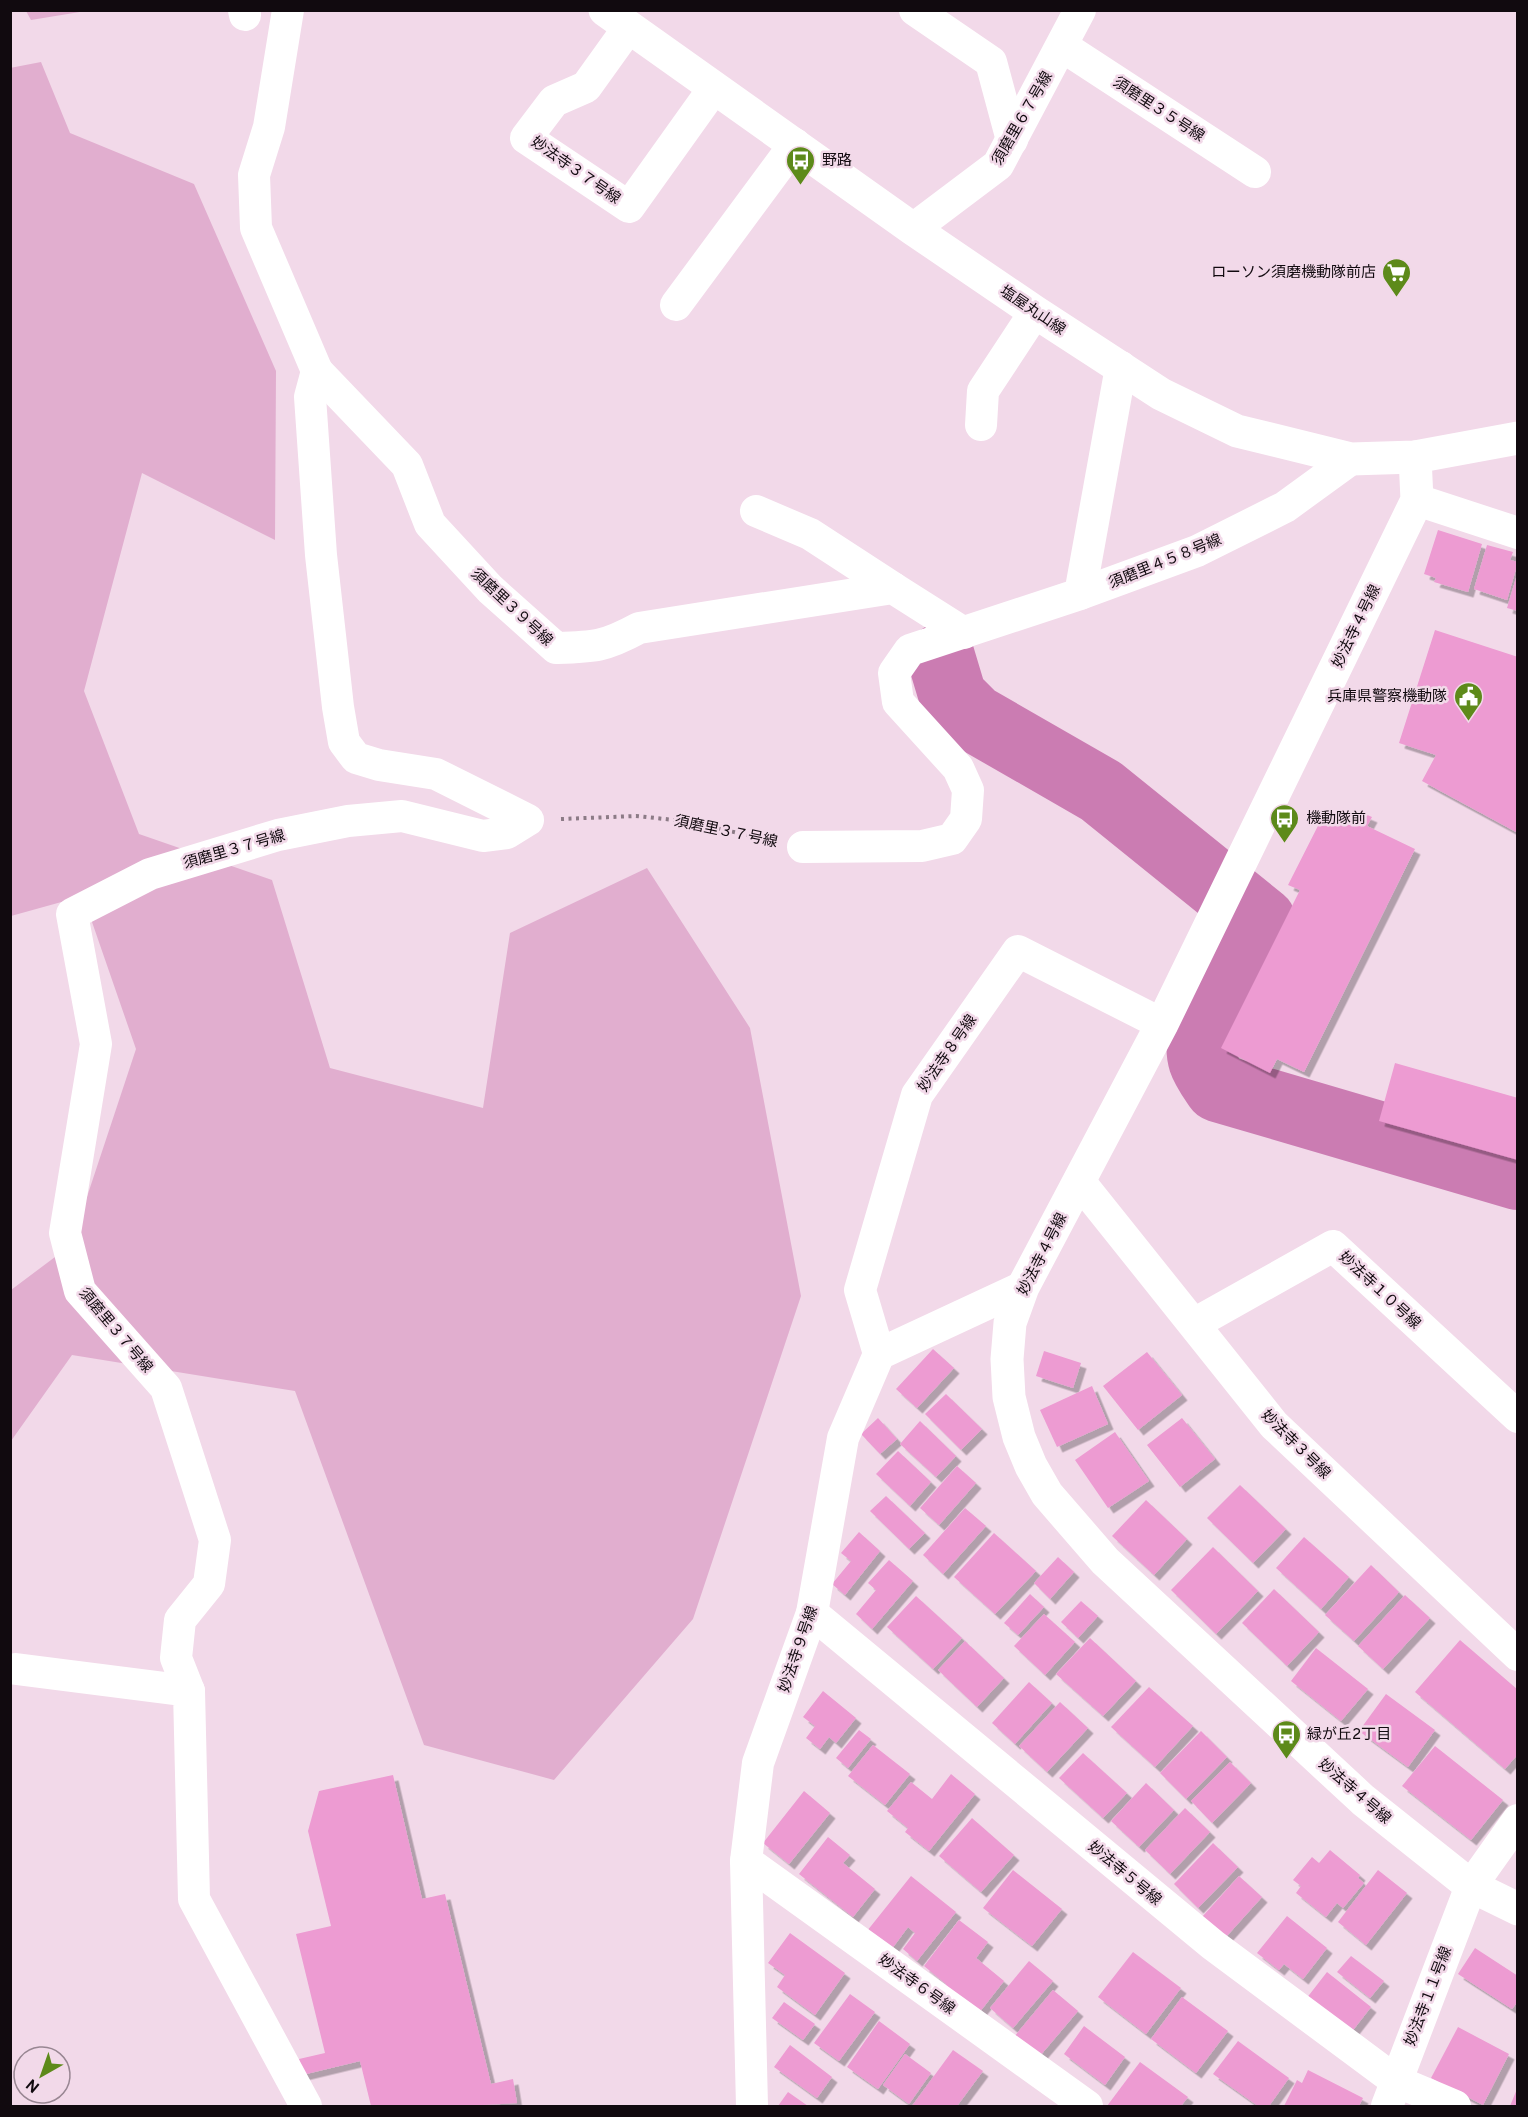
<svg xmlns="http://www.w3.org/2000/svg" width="1528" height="2117" font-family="Overpass,'Noto Sans JP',sans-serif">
  <defs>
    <filter id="shadow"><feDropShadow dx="5.5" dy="5.5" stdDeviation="0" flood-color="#0004"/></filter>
  </defs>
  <rect width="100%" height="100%" fill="#f2d9e9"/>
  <g fill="#e1aecf">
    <path d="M 26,11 L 86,11 L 31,20 Z"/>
    <path d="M 41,62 L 70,133 L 194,184 L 276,371 L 275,540 L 142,473 L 84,691 L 139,834 L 272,880 L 330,1068 L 483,1108 L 510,933 L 647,868 L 750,1028 L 801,1296 L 693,1619 L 554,1780 L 424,1745 L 295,1391 L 72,1355 L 11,1441 L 11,1290 L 71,1245 L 136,1049 L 83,896 L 11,916 L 10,68 Z"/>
  </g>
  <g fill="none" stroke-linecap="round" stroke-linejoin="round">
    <path stroke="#cb7cb2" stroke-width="68" d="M 941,657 L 953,697 L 974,718 L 1101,791 L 1262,921 L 1202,1034 C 1197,1059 1204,1067 1218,1088 L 1518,1176"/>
  </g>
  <g fill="#ed9bd2" filter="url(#shadow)">
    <path d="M 1438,530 L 1482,544 L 1468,592 L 1434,582 L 1436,578 L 1424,574 Z"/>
    <path d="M 1487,545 L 1513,552 L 1510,560 L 1518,562 L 1507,600 L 1474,589 Z"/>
    <path d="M 1517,575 L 1518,575 L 1518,611 L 1507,608 Z"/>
    <path d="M 1435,630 L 1518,657 L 1518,833 L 1422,781 L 1436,755 L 1399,743 Z"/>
    <path d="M 1326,810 L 1354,824 L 1360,812 L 1372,817 L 1367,826 L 1415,849 L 1304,1072 L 1277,1059 L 1270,1073 L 1221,1048 L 1300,890 L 1288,885 Z"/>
    <path d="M 1395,1063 L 1518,1098 L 1518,1160 L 1379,1121 Z"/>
    <path d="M 933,1349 L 954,1368 L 917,1408 L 896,1389 Z"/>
    <path d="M 1044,1351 L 1081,1363 L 1073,1388 L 1036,1376 Z"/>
    <path d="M 1147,1352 L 1182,1395 L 1138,1430 L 1103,1386 Z"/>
    <path d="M 1092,1386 L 1108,1424 L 1057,1447 L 1040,1410 Z"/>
    <path d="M 946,1394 L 982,1429 L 961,1450 L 925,1414 Z"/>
    <path d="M 878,1418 L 897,1439 L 880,1454 L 861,1434 Z"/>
    <path d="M 1182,1418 L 1215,1459 L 1180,1487 L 1147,1445 Z"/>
    <path d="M 920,1421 L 956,1456 L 936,1477 L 900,1444 Z"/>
    <path d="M 1115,1432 L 1149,1481 L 1108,1508 L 1075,1460 Z"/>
    <path d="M 898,1451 L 931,1482 L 910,1506 L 876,1474 Z"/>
    <path d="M 957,1466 L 976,1483 L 939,1525 L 920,1508 Z"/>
    <path d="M 1240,1485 L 1286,1529 L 1253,1563 L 1207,1518 Z"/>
    <path d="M 886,1496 L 925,1533 L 909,1549 L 870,1511 Z"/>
    <path d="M 1146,1500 L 1187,1539 L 1154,1575 L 1112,1536 Z"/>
    <path d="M 965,1508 L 986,1526 L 943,1574 L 923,1555 Z"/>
    <path d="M 859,1532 L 880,1551 L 845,1595 L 832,1584 L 851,1561 L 841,1553 Z"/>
    <path d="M 994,1533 L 1036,1571 L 995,1614 L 954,1577 Z"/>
    <path d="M 1304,1537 L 1349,1577 L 1321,1609 L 1276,1568 Z"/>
    <path d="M 1213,1547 L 1258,1591 L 1216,1634 L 1171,1590 Z"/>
    <path d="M 1058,1557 L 1074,1572 L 1050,1599 L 1034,1583 Z"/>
    <path d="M 889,1560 L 913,1581 L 872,1629 L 856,1614 L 876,1590 L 868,1583 Z"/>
    <path d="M 1371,1565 L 1399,1592 L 1354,1641 L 1325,1615 Z"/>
    <path d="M 1274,1589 L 1319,1632 L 1287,1666 L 1242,1623 Z"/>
    <path d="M 1030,1594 L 1044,1607 L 1018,1635 L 1004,1623 Z"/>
    <path d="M 1405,1595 L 1430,1618 L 1383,1669 L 1358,1646 Z"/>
    <path d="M 916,1596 L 962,1638 L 933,1669 L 887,1627 Z"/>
    <path d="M 1081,1601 L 1098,1616 L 1078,1638 L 1061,1622 Z"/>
    <path d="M 1044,1614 L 1075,1642 L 1045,1675 L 1014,1646 Z"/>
    <path d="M 1090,1638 L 1136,1681 L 1103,1716 L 1056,1674 Z"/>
    <path d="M 1460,1640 L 1518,1690 L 1518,1754 L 1505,1769 L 1415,1692 Z"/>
    <path d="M 965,1641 L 1004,1678 L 977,1707 L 938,1670 Z"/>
    <path d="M 1316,1648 L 1368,1689 L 1341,1721 L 1291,1681 Z"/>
    <path d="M 1029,1682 L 1052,1703 L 1015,1744 L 992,1723 Z"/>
    <path d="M 1149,1687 L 1193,1726 L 1155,1767 L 1111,1727 Z"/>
    <path d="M 823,1691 L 856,1718 L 836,1743 L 829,1737 L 820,1749 L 806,1738 L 815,1726 L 803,1717 Z"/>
    <path d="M 1386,1694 L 1435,1730 L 1408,1767 L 1359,1731 Z"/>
    <path d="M 1060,1702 L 1088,1728 L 1047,1772 L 1019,1746 Z"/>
    <path d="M 859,1730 L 871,1739 L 848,1768 L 836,1758 Z"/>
    <path d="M 1201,1731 L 1227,1757 L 1186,1799 L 1160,1773 Z"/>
    <path d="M 873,1745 L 910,1774 L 885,1805 L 848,1776 Z"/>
    <path d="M 1435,1746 L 1503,1800 L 1471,1840 L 1402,1786 Z"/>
    <path d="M 1083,1753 L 1127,1793 L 1103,1818 L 1059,1778 Z"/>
    <path d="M 1230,1762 L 1251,1783 L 1212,1823 L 1191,1801 Z"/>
    <path d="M 951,1774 L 975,1794 L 929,1851 L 905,1832 L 908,1828 L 887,1811 L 911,1782 L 932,1799 Z"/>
    <path d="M 393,1775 L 422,1899 L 445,1894 L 491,2084 L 513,2079 L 517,2103 L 464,2106 L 371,2106 L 360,2061 L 302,2075 L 299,2059 L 325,2053 L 296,1934 L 331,1926 L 308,1831 L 319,1791 Z"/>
    <path d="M 1146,1783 L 1174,1810 L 1139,1847 L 1111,1821 Z"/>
    <path d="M 804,1791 L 830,1813 L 789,1864 L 763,1843 Z"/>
    <path d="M 1185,1808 L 1210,1832 L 1170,1874 L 1145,1850 Z"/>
    <path d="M 972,1818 L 1014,1855 L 981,1892 L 939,1856 Z"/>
    <path d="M 828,1837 L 850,1855 L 843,1863 L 875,1889 L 853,1917 L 799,1874 Z"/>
    <path d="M 1213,1843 L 1238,1867 L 1198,1908 L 1174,1884 Z"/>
    <path d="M 1330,1850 L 1360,1875 L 1358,1878 L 1364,1883 L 1343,1908 L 1337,1903 L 1326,1917 L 1296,1893 L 1301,1886 L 1293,1880 L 1312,1857 L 1319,1863 Z"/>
    <path d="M 1013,1870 L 1062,1909 L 1032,1946 L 983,1908 Z"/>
    <path d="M 1378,1870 L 1407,1893 L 1366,1945 L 1338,1922 Z"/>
    <path d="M 911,1876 L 956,1912 L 917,1961 L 903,1949 L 915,1933 L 908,1927 L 891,1950 L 867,1931 Z"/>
    <path d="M 1239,1876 L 1262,1897 L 1225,1938 L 1202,1917 Z"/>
    <path d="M 1287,1916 L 1327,1948 L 1303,1979 L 1284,1964 L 1279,1970 L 1257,1953 Z"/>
    <path d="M 959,1920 L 988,1942 L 976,1958 L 1004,1981 L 975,2018 L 940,1991 L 946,1984 L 924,1966 Z"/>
    <path d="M 790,1933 L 845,1973 L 815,2015 L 777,1987 L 785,1975 L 768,1963 Z"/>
    <path d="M 1475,1948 L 1518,1976 L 1518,2001 L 1512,2009 L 1458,1974 Z"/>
    <path d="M 1133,1952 L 1181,1988 L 1146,2034 L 1098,1997 Z"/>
    <path d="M 1351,1956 L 1384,1981 L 1370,1998 L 1337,1972 Z"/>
    <path d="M 1029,1961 L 1053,1981 L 1013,2028 L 990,2008 Z"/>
    <path d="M 1327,1972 L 1371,2007 L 1350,2034 L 1306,1999 Z"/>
    <path d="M 1053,1990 L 1078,2011 L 1039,2057 L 1014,2037 Z"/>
    <path d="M 850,1994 L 875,2012 L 839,2061 L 814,2043 Z"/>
    <path d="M 1182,1997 L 1228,2031 L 1196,2073 L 1151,2039 Z"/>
    <path d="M 784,2002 L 815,2024 L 803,2040 L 772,2018 Z"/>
    <path d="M 879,2021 L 910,2044 L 878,2089 L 847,2067 Z"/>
    <path d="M 1084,2026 L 1125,2057 L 1105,2085 L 1064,2054 Z"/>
    <path d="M 1458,2027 L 1509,2054 L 1483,2105 L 1431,2078 Z"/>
    <path d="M 1238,2041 L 1289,2078 L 1269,2106 L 1258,2106 L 1213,2074 Z"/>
    <path d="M 790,2045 L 832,2077 L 817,2098 L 774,2067 Z"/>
    <path d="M 953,2050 L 983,2071 L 957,2106 L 912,2106 Z"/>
    <path d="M 905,2054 L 931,2073 L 909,2104 L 883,2085 Z"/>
    <path d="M 1140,2062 L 1188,2097 L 1181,2106 L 1107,2106 Z"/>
    <path d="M 1308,2070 L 1363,2098 L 1359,2106 L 1284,2106 L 1297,2080 L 1302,2083 Z"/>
    <path d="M 1517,2089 L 1518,2106 L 1510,2106 Z"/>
    <path d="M 788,2092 L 808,2106 L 778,2106 Z"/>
  </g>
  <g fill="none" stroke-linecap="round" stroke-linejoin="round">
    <path stroke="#8c7b86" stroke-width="4" stroke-dasharray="3 4.5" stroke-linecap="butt" d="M 561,819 L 636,816 L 684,821 L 770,840"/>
    <g stroke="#fff" stroke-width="32">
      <path d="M 244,10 L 245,15"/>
      <path d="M 915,10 L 991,62 L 1012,140"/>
      <path d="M 629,27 L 586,87 L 554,101 L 526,138 L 629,207 L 714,88"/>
      <path d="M 1062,46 L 1255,172"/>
      <path d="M 913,229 L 998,165 L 1080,10"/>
      <path d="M 676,305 L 795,144"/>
      <path d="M 317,371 L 407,465 L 430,524 L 490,589 L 556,648 C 594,647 604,647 639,628 L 893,588 L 964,633"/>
      <path d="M 981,425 L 983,391 L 1035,312"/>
      <path d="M 1417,500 L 1518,533"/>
      <path d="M 756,511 L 810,534 L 893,588"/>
      <path d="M 1080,594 L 1121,367"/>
      <path d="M 803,847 L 922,846 L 952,839 L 966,819 L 968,790 L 958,768 L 898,702 L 894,673 L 910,650 L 1080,594 L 1197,551 L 1285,507 L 1351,459"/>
      <path d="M 1079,1181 L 1274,1425 L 1518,1655"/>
      <path d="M 1194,1324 L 1333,1246 L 1518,1417"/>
      <path d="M 879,1354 L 860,1290 L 917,1095 L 1018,951 L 1162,1024"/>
      <path d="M 812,1613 L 1213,1945 L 1396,2081 L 1455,2106"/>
      <path d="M 16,1669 L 189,1691 L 194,1899 L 306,2106"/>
      <path d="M 189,1691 L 176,1658 L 180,1620 L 209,1584 L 215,1540 L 166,1388 L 80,1291 L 65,1233 L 96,1044 L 72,914 L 150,874 L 278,835 L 348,821 L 402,816 L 483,836 L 507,833 L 528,820 L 436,774 L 379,765 L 356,758 L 344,742 L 338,707 L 321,555 L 310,397 L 317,371 L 256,228 L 254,175 L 269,127 L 288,10"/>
      <path d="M 746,1861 L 1087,2106"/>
      <path d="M 752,2106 L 746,1861 L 758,1763 L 812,1613 L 843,1438 L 879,1354 L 1023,1287"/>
      <path d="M 1387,2106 L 1471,1886 L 1518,1820"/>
    </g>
    <g stroke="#fff" stroke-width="33">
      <path d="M 605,10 L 913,229 L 1035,312 L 1161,394 L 1237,431 L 1351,459 L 1415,457 L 1518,438"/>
      <path d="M 1415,457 L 1417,500 L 1162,1024 L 1023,1287 L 1010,1323 L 1007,1359 L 1009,1397 L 1019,1437 L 1031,1466 L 1047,1494 L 1105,1561 L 1363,1800 L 1471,1886 L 1518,1909"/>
    </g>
  </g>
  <defs>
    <symbol id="bus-pin" viewBox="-11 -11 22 30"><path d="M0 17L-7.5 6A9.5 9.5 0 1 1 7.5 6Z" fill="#5d8a1a" stroke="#f2d9e9"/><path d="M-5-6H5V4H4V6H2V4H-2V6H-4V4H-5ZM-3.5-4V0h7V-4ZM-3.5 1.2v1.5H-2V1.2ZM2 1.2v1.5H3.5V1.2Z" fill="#fff"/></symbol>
    <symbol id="supermarket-pin" viewBox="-11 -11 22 30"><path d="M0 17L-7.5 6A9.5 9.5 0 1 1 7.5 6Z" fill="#5d8a1a" stroke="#f2d9e9"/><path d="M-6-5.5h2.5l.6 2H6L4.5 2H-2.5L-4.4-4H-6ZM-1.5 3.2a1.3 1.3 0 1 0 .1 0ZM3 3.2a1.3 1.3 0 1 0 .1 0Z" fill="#fff"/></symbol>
    <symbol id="civic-pin" viewBox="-11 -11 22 30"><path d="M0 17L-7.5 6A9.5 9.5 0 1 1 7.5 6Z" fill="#5d8a1a" stroke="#f2d9e9"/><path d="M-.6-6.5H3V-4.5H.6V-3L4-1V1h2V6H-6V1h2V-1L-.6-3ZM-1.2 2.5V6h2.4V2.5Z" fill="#fff"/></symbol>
  </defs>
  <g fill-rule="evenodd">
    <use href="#bus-pin" x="784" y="144" width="33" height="45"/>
    <use href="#supermarket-pin" x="1380" y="256" width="33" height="45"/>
    <use href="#civic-pin" x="1452" y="680" width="33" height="45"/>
    <use href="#bus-pin" x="1268" y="802" width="33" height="45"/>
    <use href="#bus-pin" x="1270" y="1718" width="33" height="45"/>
  </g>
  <g text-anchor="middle" stroke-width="5" stroke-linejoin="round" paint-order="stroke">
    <g font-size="15" fill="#110a0f" stroke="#f2d9e9">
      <text transform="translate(1159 109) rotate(33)" y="5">須磨里３５号線</text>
      <text transform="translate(1022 118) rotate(-60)" y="5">須磨里６７号線</text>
      <text transform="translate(576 170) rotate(35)" y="5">妙法寺３７号線</text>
      <text transform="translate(1033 310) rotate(34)" y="5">塩屋丸山線</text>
      <text transform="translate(1165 561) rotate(-22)" y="5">須磨里４５８号線</text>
      <text transform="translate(512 607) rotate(43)" y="5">須磨里３９号線</text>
      <text transform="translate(1356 626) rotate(-64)" y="5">妙法寺４号線</text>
      <text transform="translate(726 831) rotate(12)" y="5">須磨里３７号線</text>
      <text transform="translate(234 849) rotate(-16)" y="5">須磨里３７号線</text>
      <text transform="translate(947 1053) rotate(-55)" y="5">妙法寺８号線</text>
      <text transform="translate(1042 1254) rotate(-63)" y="5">妙法寺４号線</text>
      <text transform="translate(1380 1290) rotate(43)" y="5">妙法寺１０号線</text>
      <text transform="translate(116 1330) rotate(50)" y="5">須磨里３７号線</text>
      <text transform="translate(1296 1444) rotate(45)" y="5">妙法寺３号線</text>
      <text transform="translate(798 1649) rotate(-71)" y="5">妙法寺９号線</text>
      <text transform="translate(1355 1791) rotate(41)" y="5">妙法寺４号線</text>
      <text transform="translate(1125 1873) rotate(40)" y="5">妙法寺５号線</text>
      <text transform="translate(917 1984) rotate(36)" y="5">妙法寺６号線</text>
      <text transform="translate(1428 1996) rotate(-69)" y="5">妙法寺１１号線</text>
    </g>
    <g font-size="15" fill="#110a0f" stroke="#f2d9e9" text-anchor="start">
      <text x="822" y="165">野路</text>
      <text x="1376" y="277" text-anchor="end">ローソン須磨機動隊前店</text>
      <text x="1447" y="701" text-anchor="end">兵庫県警察機動隊</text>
      <text x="1306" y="823">機動隊前</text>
      <text x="1307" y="1739">緑が丘2丁目</text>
    </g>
  </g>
  <rect width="1528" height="2117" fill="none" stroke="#110a0f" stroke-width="24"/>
  <g transform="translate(42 2075) rotate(220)"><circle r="28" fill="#f2d9e9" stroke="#988692" stroke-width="1.5"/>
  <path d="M0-4.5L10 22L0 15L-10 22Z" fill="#5d8a1a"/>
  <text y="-9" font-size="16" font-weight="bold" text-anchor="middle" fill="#110a0f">N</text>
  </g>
</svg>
